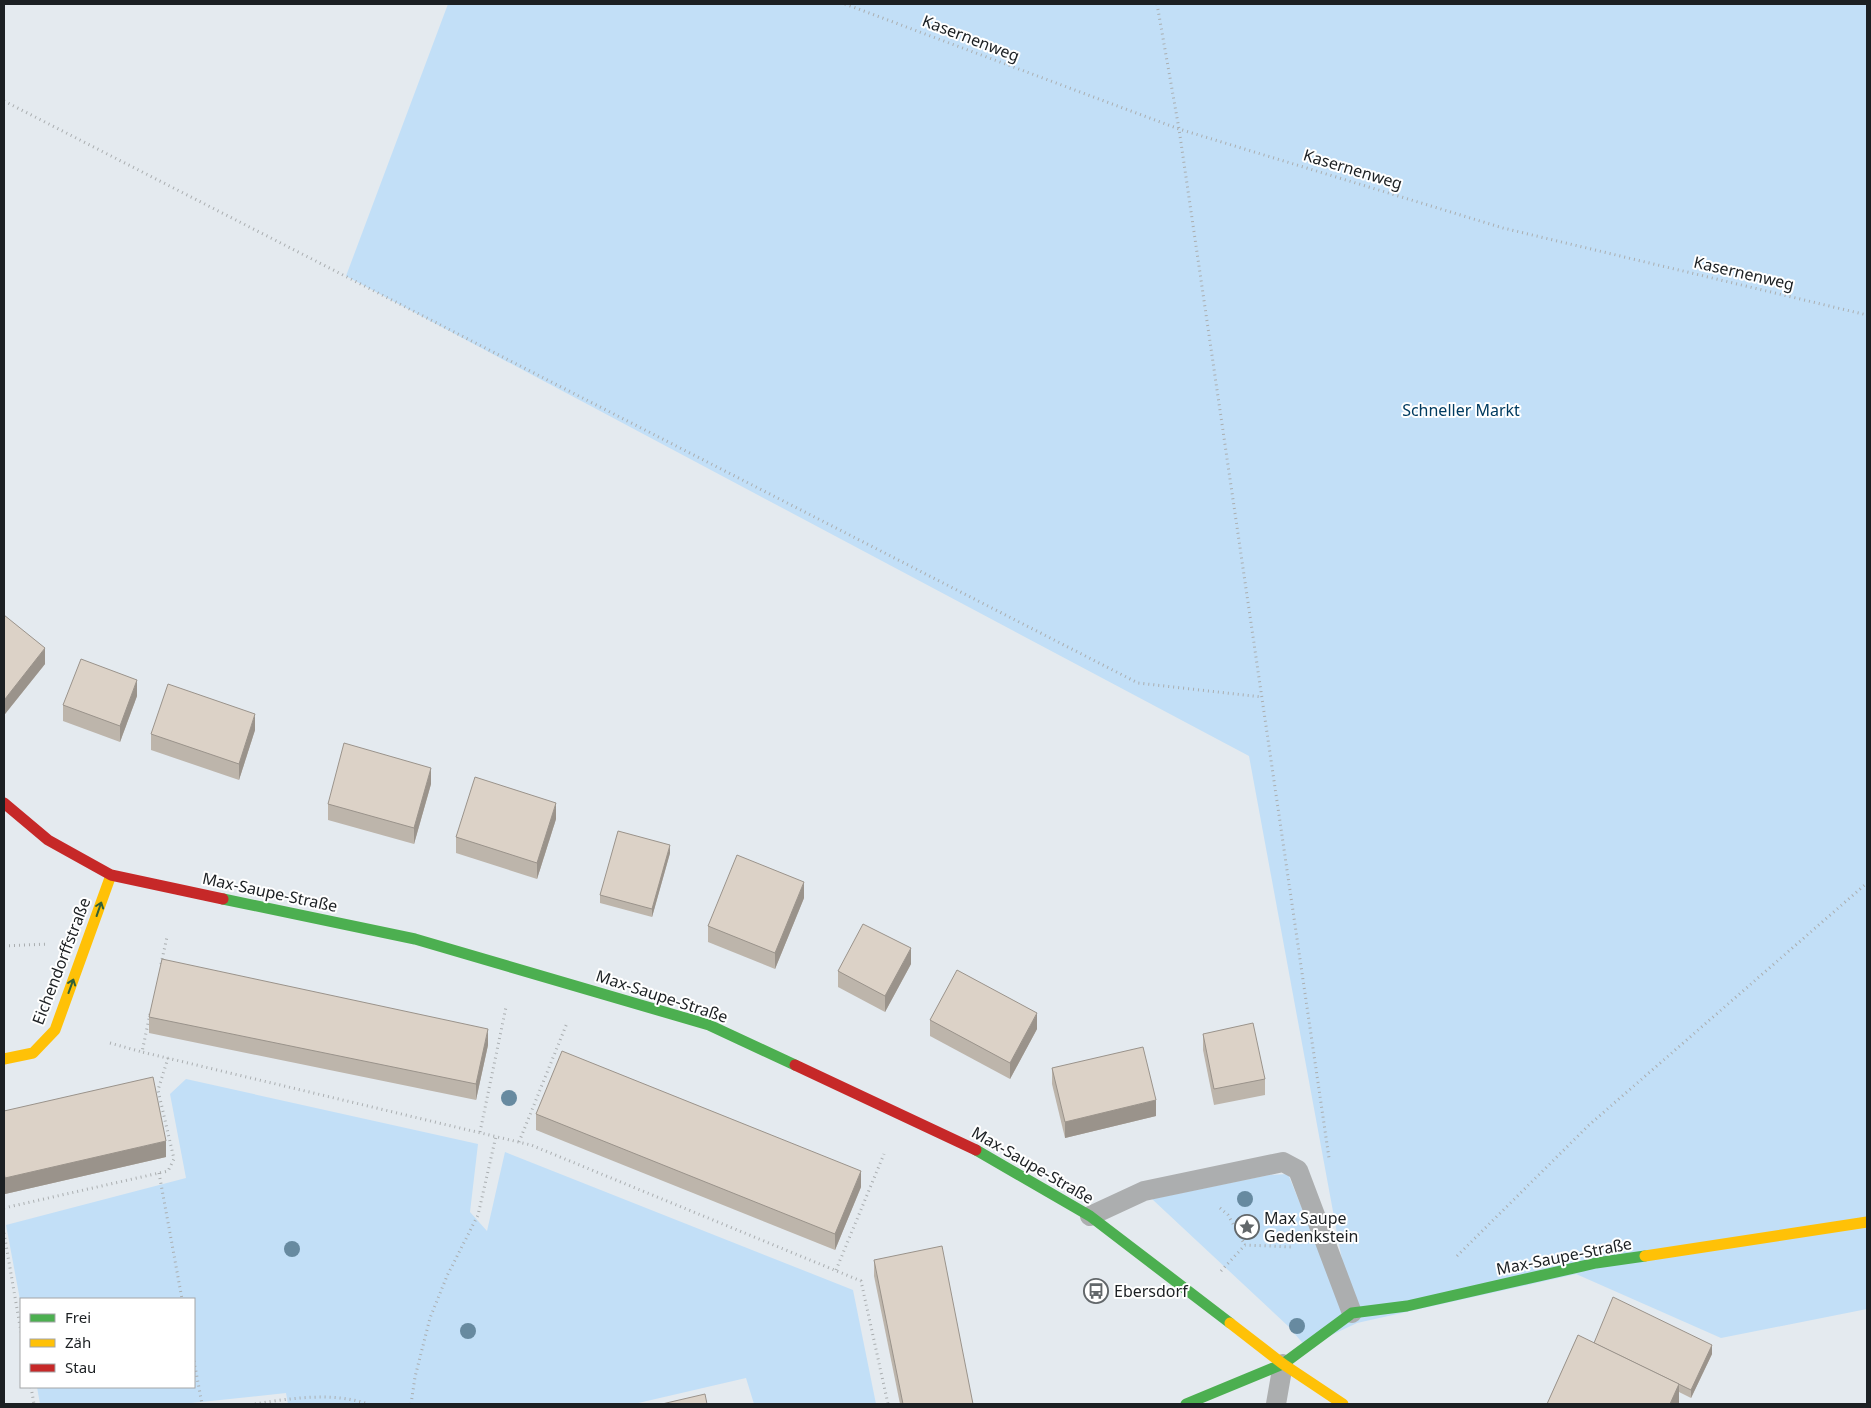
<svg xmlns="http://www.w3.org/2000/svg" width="1871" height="1408" font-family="'Noto Sans',sans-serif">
  <rect width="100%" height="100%" fill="#e4eaef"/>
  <g fill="#c2dff7">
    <path d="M 448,4 L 1867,4 L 1867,1309 L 1721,1338 L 1576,1274 L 1357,1323 L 1306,1347 L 1288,1326 L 1152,1199 L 1269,1175 L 1288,1174 L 1308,1223 L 1351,1309 L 1249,756 L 346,276 Z"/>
    <path d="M 186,1079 L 478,1144 L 470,1212 L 487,1231 L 505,1152 L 853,1290 L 876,1404 L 754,1404 L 746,1378 L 634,1404 L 288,1404 L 286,1393 L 182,1404 L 40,1404 L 37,1387 L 194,1387 L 194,1299 L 21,1299 L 21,1305 L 6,1225 L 186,1178 L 170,1094 Z"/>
  </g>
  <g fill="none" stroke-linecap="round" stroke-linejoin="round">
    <g stroke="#aaaeb0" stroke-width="3" stroke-dasharray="1 4" stroke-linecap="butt">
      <path d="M 845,4 L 1179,129 L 1503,228 L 1867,315"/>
      <path d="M 1157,4 L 1179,129 L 1329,1158"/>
      <path d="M 4,101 L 1138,683 L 1262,697"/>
      <path d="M 4,946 L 48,944"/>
      <path d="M 161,964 L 167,937"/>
      <path d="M 150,1014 L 142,1052 L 531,1145 L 861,1281 L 888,1404"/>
      <path d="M 110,1043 L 142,1052"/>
      <path d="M 480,1132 L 506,1007"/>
      <path d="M 519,1142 L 567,1023"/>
      <path d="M 159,1173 L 182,1299"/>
      <path d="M 4,1208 L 168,1171 L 174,1159 L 158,1090 L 168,1058"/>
      <path d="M 1220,1208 L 1228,1215 L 1245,1245"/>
      <path d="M 4,1233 L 21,1332"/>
      <path d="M 1457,1256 L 1589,1125 L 1867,883"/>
      <path d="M 836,1270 L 884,1154"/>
      <path d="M 1221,1271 L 1245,1245 L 1293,1247"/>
      <path d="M 194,1361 L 202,1404"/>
      <path d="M 31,1387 L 34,1404"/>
      <path d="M 255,1404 C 291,1398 334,1392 368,1404"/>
      <path d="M 411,1404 L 415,1377 L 430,1318 L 447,1276 L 478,1215 L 496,1136"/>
    </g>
    <g stroke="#acaeaf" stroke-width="20">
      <path d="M 1090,1216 L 1144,1191 L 1283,1162 L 1298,1170 L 1352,1313"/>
      <path d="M 1276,1404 L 1283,1364"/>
    </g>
    <g stroke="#4caf50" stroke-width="11">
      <path d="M 223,899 L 415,939 L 709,1025 L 795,1065"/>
      <path d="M 976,1150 L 1090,1216 L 1230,1323"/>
      <path d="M 1186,1404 L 1283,1364 L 1352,1313 L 1407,1306 L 1596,1263 L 1645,1256"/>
    </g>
    <g stroke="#ffc107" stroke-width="11">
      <path d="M 4,1059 L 33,1053 L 55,1030 L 111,875"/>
      <path d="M 1645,1256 L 1867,1222"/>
      <path d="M 1230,1323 L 1283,1364 L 1343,1404"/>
    </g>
    <g stroke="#c62828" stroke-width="11">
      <path d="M 4,803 L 48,840 L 111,875 L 223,899"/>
      <path d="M 795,1065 L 976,1150"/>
    </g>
  </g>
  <g fill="#678aa0">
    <circle cx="509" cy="1098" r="8"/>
    <circle cx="1245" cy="1199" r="8"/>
    <circle cx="292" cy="1249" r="8"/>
    <circle cx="1297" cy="1326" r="8"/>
    <circle cx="468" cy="1331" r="8"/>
  </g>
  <g fill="#bdb5ab">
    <path d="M 4,615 L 45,664 L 5,714 L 4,714 Z"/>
    <path d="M 137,696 L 120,742 L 63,721 L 63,705 Z"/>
    <path d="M 255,730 L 239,780 L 151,750 L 151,734 Z"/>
    <path d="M 431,784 L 414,844 L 328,820 L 328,804 Z"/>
    <path d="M 556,819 L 537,879 L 456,853 L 456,837 Z"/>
    <path d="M 670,853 L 652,917 L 600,903 L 600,895 Z"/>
    <path d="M 804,898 L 775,969 L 708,942 L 708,926 Z"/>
    <path d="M 911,964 L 885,1012 L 838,987 L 838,971 Z"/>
    <path d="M 149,1017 L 488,1045 L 476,1100 L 149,1033 Z"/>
    <path d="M 930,1020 L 1037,1029 L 1010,1079 L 930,1036 Z"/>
    <path d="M 1203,1034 L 1265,1079 L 1265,1095 L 1214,1105 L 1203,1050 Z"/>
    <path d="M 1052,1068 L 1156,1116 L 1065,1138 L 1052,1084 Z"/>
    <path d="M 4,1111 L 166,1157 L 5,1194 L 4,1188 Z"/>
    <path d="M 536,1114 L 861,1187 L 835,1250 L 536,1130 Z"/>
    <path d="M 874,1260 L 973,1404 L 900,1404 L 874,1276 Z"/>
    <path d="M 1578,1335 L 1594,1343 L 1712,1354 L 1691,1398 L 1679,1392 L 1679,1404 L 1547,1404 Z"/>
  </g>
  <g fill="#9a938b">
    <path d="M 45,648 L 45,664 L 5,714 L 5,699 Z"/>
    <path d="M 137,680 L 137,696 L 120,742 L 120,726 Z"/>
    <path d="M 255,714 L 255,730 L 239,780 L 239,764 Z"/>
    <path d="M 431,768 L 431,784 L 414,844 L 414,828 Z"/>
    <path d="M 556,803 L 556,819 L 537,879 L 537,863 Z"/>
    <path d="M 670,845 L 670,853 L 652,917 L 652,909 Z"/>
    <path d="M 804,882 L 804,898 L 775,969 L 775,953 Z"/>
    <path d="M 911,948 L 911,964 L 885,1012 L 885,996 Z"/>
    <path d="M 1037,1013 L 1037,1029 L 1010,1079 L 1010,1063 Z"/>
    <path d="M 488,1029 L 488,1045 L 476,1100 L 476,1084 Z"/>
    <path d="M 1156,1100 L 1156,1116 L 1065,1138 L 1065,1122 Z"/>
    <path d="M 166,1141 L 166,1157 L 5,1194 L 5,1178 Z"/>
    <path d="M 861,1171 L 861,1187 L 835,1250 L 835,1234 Z"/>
    <path d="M 1712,1345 L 1712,1354 L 1691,1398 L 1691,1390 Z"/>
    <path d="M 1679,1384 L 1679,1404 L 1670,1404 Z"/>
  </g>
  <g fill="#dcd2c7" stroke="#9a938b">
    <path d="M 4,615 L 45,648 L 5,699 L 4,698 Z"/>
    <path d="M 81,659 L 137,680 L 120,726 L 63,705 Z"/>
    <path d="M 168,684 L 255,714 L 239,764 L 151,734 Z"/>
    <path d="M 344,743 L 431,768 L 414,828 L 328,804 Z"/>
    <path d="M 475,777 L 556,803 L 537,863 L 456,837 Z"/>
    <path d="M 618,831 L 670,845 L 652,909 L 600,895 Z"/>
    <path d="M 737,855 L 804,882 L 775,953 L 708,926 Z"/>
    <path d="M 863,924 L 911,948 L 885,996 L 838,971 Z"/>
    <path d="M 162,959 L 488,1029 L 476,1084 L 149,1017 Z"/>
    <path d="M 957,970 L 1037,1013 L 1010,1063 L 930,1020 Z"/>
    <path d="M 1253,1023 L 1265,1079 L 1214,1089 L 1203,1034 Z"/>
    <path d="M 1143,1047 L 1156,1100 L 1065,1122 L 1052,1068 Z"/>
    <path d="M 562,1051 L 861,1171 L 835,1234 L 536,1114 Z"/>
    <path d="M 153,1077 L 166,1141 L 5,1178 L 4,1172 L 4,1111 Z"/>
    <path d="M 942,1246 L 973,1404 L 903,1404 L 874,1260 Z"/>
    <path d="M 1613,1297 L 1712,1345 L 1691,1390 L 1594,1343 Z"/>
    <path d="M 1578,1335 L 1679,1384 L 1670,1404 L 1547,1404 Z"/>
    <path d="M 705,1394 L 707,1404 L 662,1404 Z"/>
  </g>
  <defs><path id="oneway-shaft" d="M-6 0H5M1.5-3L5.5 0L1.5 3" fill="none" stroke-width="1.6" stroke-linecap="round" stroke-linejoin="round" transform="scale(1.25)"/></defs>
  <g stroke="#326037">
    <use href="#oneway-shaft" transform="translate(99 909) rotate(-71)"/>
    <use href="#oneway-shaft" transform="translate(71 986) rotate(-70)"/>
  </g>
  <defs>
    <symbol id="sight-ring" viewBox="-11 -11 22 22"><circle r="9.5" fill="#fff" stroke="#62676a" stroke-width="1.5"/><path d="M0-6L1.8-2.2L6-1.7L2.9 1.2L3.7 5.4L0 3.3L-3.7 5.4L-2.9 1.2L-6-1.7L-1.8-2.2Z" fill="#62676a"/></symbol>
    <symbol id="bus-ring" viewBox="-11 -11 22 22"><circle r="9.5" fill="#fff" stroke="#62676a" stroke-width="1.5"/><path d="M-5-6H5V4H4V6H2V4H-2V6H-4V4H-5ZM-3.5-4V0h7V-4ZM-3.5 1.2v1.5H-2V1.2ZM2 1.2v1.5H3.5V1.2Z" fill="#62676a"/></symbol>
  </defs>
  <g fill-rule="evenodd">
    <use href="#sight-ring" x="1233" y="1213" width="28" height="28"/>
    <use href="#bus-ring" x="1082" y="1277" width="28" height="28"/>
  </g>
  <g text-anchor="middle" stroke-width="4" stroke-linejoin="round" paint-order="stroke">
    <g font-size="16" fill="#1c2023" stroke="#fff">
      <text transform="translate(971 38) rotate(21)" y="6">Kasernenweg</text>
      <text transform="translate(1353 169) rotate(17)" y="6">Kasernenweg</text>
      <text transform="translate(1744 273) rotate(13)" y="6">Kasernenweg</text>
      <text transform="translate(270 892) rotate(12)" y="6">Max-Saupe-Straße</text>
      <text transform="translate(61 961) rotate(-69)" y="6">Eichendorffstraße</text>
      <text transform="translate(662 996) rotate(18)" y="6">Max-Saupe-Straße</text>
      <text transform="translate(1033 1165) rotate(30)" y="6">Max-Saupe-Straße</text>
      <text transform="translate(1564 1256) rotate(-11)" y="6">Max-Saupe-Straße</text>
    </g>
    <g font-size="16" fill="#003b60" stroke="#fff">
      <text x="1461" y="416">Schneller Markt</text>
    </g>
    <g font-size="16" fill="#1c2023" stroke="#fff" text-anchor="start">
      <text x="1264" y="1224">Max Saupe<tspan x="1264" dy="18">Gedenkstein</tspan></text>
      <text x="1114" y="1297">Ebersdorf</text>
    </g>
  </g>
  <rect width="1871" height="1408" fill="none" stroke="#1c2023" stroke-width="10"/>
  <rect x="20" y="1298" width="175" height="90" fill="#ffffff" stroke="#a4a6a7"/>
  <rect x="30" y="1314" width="25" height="8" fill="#4caf50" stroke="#a4a6a7"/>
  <text x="65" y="1323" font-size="15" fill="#1c2023">Frei</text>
  <rect x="30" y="1339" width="25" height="8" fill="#ffc107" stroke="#a4a6a7"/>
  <text x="65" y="1348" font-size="15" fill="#1c2023">Zäh</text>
  <rect x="30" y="1364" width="25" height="8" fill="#c62828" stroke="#a4a6a7"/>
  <text x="65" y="1373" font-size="15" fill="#1c2023">Stau</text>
</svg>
